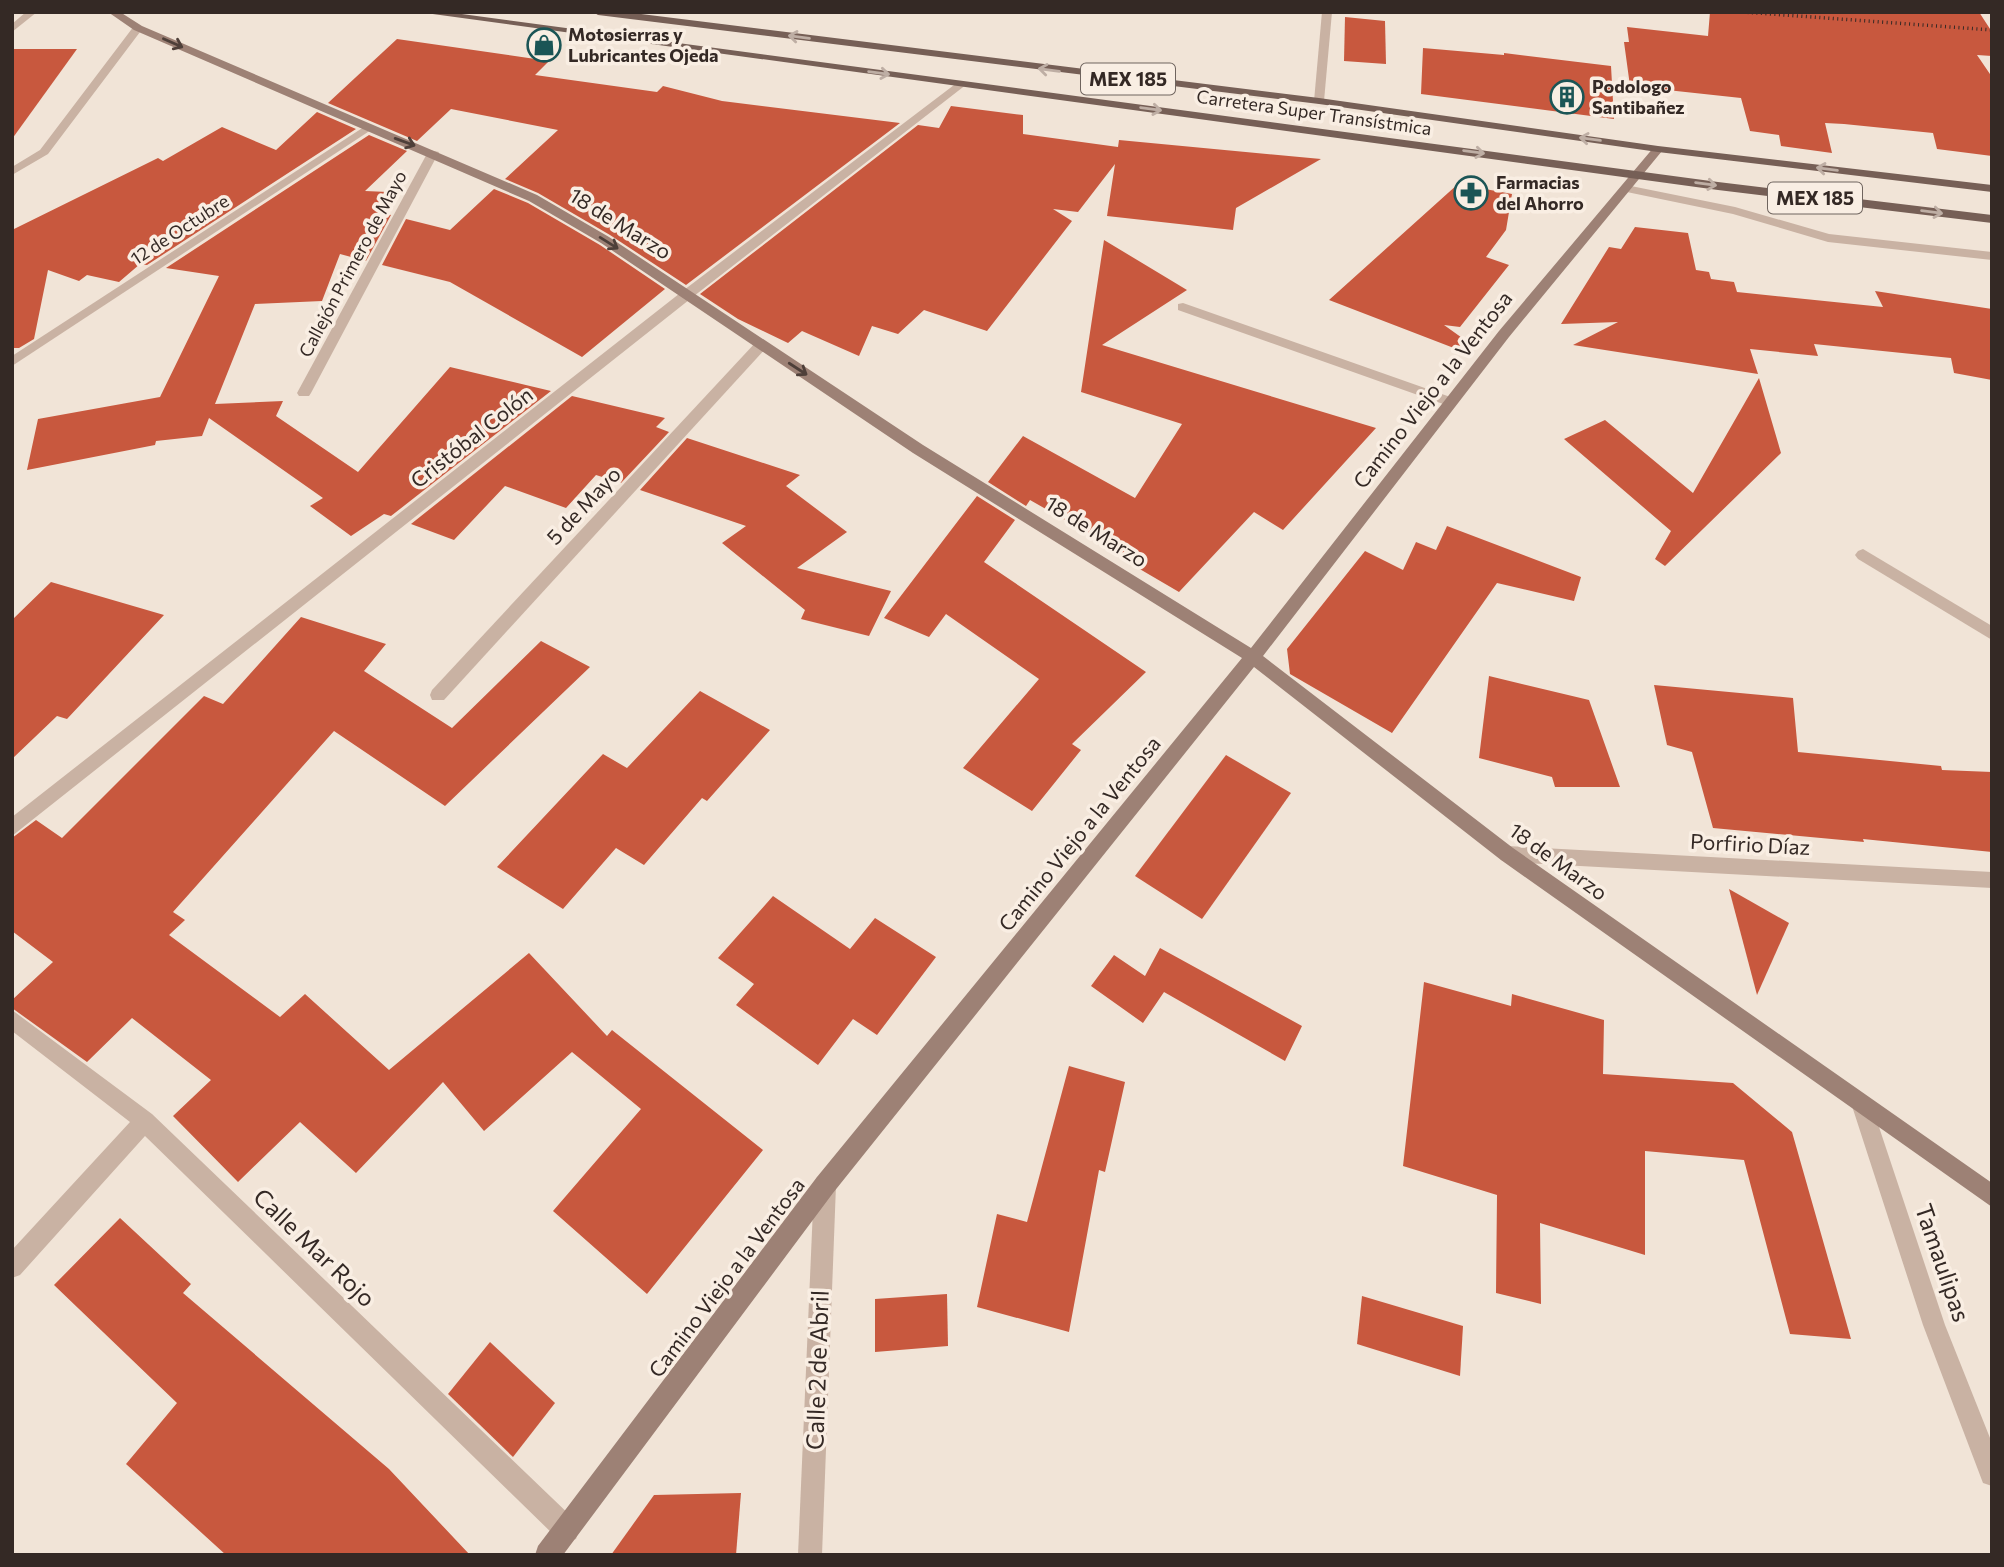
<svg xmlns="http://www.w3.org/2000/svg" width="2004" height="1567" font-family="Commissioner,sans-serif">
  <rect width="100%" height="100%" fill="#f1e4d7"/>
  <g fill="#c8583e">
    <path d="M 1710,12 L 1979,12 L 1992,32 L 1992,56 L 1977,55 L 1992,77 L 1992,156 L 1937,149 L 1933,133 L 1844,124 L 1825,123 L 1832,153 L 1781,146 L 1779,135 L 1750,131 L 1741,98 L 1630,86 L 1624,42 L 1629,42 L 1627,27 L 1708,36 Z"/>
    <path d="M 1345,17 L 1385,21 L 1386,64 L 1344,61 Z"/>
    <path d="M 397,39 L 549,61 L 535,75 L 657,92 L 663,86 L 722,101 L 900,123 L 686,285 L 610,235 L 538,193 L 505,179 L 558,130 L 451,109 L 417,141 L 328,103 Z"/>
    <path d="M 1423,48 L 1504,55 L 1504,53 L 1611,66 L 1614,119 L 1421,94 Z"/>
    <path d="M 12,49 L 77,49 L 12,139 Z"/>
    <path d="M 951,106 L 1023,115 L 1023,134 L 1118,147 L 1119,140 L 1321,159 L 1236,208 L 1233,230 L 1107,216 L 1115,164 L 1078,212 L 1053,209 L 1072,221 L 987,331 L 924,310 L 898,334 L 872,326 L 859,356 L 802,331 L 788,343 L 738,319 L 700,294 L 918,125 L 939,128 Z"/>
    <path d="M 317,112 L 356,129 L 147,265 L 140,264 L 119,282 L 87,275 L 79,281 L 48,270 L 34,339 L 19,348 L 12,348 L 12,230 L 158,158 L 163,161 L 222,127 L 276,150 Z"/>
    <path d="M 369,135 L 407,151 L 365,191 L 388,192 L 375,211 L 391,215 L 366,261 L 340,254 L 322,301 L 255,304 L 215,404 L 283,401 L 276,416 L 358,472 L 450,367 L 551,391 L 391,516 L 384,514 L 351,536 L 310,506 L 323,498 L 209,418 L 202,436 L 156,441 L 155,445 L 27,470 L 38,419 L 160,397 L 219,276 L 166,268 Z"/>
    <path d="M 1458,184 L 1512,194 L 1506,230 L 1486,257 L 1509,265 L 1460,327 L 1444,325 L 1465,340 L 1459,350 L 1329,300 Z"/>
    <path d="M 494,189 L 528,203 L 600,245 L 665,289 L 582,357 L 450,282 L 382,265 L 406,219 L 450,230 Z"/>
    <path d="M 1635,227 L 1688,233 L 1696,270 L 1709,272 L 1711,279 L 1734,282 L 1737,292 L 1883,307 L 1875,291 L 1992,309 L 1992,380 L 1954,373 L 1951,358 L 1814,344 L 1818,356 L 1750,349 L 1758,374 L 1573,345 L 1618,322 L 1561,324 L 1609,247 L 1621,249 Z"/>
    <path d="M 1104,240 L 1187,290 L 1102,345 L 1376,428 L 1283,530 L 1254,512 L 1179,592 L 1126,561 L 1130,557 L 1030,500 L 1026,506 L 988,482 L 1023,436 L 1135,498 L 1182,424 L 1081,392 Z"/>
    <path d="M 1759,378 L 1781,453 L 1665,566 L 1655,559 L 1671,531 L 1564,439 L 1605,420 L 1693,493 Z"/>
    <path d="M 572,396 L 665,418 L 656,427 L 669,432 L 621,483 L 596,475 L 566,508 L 505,486 L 454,540 L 411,524 Z"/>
    <path d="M 687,438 L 800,475 L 786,486 L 847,532 L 797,568 L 891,591 L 869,636 L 801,619 L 805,610 L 722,543 L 746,526 L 640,490 Z"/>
    <path d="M 977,496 L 1015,520 L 984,562 L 1146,672 L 1072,744 L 1081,750 L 1032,811 L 963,768 L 1039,679 L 946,614 L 929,637 L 884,618 Z"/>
    <path d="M 1447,526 L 1581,577 L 1574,601 L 1497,583 L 1392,733 L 1290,674 L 1287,649 L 1365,551 L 1403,570 L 1416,542 L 1436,550 Z"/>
    <path d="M 51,582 L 164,615 L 67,719 L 57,716 L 12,759 L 12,620 Z"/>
    <path d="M 301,617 L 386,644 L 364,671 L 452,728 L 541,641 L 590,667 L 445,806 L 334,731 L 173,912 L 185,920 L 169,935 L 280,1017 L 305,994 L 389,1070 L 529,953 L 607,1036 L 612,1030 L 763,1150 L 647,1294 L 553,1211 L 641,1109 L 572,1052 L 484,1131 L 443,1082 L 356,1173 L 300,1122 L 238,1182 L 173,1116 L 211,1080 L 132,1018 L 87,1062 L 12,1008 L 12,1000 L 53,962 L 12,931 L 12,838 L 36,820 L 62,838 L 204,696 L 223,704 Z"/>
    <path d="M 1489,676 L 1589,700 L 1620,787 L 1555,787 L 1552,777 L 1479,758 Z"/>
    <path d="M 1654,685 L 1793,698 L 1798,752 L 1941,766 L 1942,770 L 1992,772 L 1992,852 L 1863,839 L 1864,842 L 1713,828 L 1692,752 L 1667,745 Z"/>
    <path d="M 700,691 L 770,730 L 707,801 L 702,798 L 644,865 L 616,848 L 563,909 L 497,867 L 603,754 L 627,768 Z"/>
    <path d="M 1226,755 L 1291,793 L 1202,919 L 1135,876 Z"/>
    <path d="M 1729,889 L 1789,923 L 1757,995 Z"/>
    <path d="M 773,896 L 850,949 L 875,918 L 936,957 L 877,1035 L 853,1019 L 818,1065 L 736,1005 L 754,984 L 718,958 Z"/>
    <path d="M 1160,948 L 1302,1026 L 1285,1061 L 1164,992 L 1143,1023 L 1091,986 L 1114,955 L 1145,976 Z"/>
    <path d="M 1424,982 L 1511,1006 L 1512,994 L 1604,1020 L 1603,1074 L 1733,1083 L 1792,1132 L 1851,1339 L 1790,1334 L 1744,1160 L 1645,1151 L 1645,1255 L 1540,1223 L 1541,1304 L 1496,1293 L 1497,1195 L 1403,1166 Z"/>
    <path d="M 1069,1066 L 1125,1082 L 1105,1172 L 1099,1170 L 1069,1332 L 977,1307 L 997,1214 L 1027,1222 Z"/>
    <path d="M 120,1218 L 191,1284 L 183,1293 L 389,1469 L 470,1555 L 226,1555 L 126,1464 L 177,1403 L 54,1285 Z"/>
    <path d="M 947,1294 L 948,1346 L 875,1352 L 875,1299 Z"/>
    <path d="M 1362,1296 L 1463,1326 L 1460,1376 L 1357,1344 Z"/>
    <path d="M 490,1342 L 555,1403 L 513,1457 L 448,1394 Z"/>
    <path d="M 741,1493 L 736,1555 L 611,1555 L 654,1495 Z"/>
  </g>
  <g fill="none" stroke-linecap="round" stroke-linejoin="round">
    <path fill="#c9b2a3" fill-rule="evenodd" d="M 1183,303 L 1456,399 L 1458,402 L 1451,407 L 1446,405 L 1178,310 L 1178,304 Z"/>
    <g fill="#c9b2a3" fill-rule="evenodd">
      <path d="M 26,12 L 37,12 L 12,32 L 12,24 Z"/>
      <path d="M 1322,12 L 1332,12 L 1324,101 L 1319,104 L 1314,101 Z"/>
      <path d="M 134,26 L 143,28 L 48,154 L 12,175 L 12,167 L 40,150 Z"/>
      <path d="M 958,82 L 967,84 L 694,296 L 12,836 L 12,817 L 684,290 Z"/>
      <path d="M 367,125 L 373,128 L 371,130 L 12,366 L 12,356 Z"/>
      <path d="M 429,150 L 439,152 L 311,393 L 309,396 L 299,396 L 297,393 Z"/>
      <path d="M 1626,185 L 1735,207 L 1829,234 L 1992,252 L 1992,260 L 1828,242 L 1733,214 L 1622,191 L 1622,187 Z"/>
      <path d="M 761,341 L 766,342 L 766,348 L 444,700 L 432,700 L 430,695 L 432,690 L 756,342 Z"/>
      <path d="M 1863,549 L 1992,626 L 1992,640 L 1858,559 L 1855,555 L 1858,551 Z"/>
      <path d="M 1507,846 L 1992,872 L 1992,888 L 1507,862 L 1501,860 L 1498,854 L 1501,848 Z"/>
      <path d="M 12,1010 L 152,1114 L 576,1521 L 579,1530 L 576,1539 L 567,1542 L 558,1539 L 145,1136 L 20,1275 L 12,1278 L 12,1250 L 130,1122 L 12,1031 Z"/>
      <path d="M 1862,1096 L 1869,1099 L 1872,1106 L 1945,1325 L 1992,1443 L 1992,1486 L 1983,1483 L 1923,1325 L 1852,1106 L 1855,1099 Z"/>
      <path d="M 825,1174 L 833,1177 L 836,1185 L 822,1555 L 798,1555 L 814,1185 L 817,1177 Z"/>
    </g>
    <path fill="#9d8175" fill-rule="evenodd" d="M 108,12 L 120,12 L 142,26 L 537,195 L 609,237 L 923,445 L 1251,648 L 1499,331 L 1654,147 L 1662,147 L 1662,151 L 1509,337 L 1263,656 L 1513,848 L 1992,1183 L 1992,1207 L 1501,860 L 1254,667 L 833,1193 L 563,1555 L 535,1555 L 538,1546 L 817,1177 L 1242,658 L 913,453 L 601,243 L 529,201 L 134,30 Z"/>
    <g fill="#765f56" fill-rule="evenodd">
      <path d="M 418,12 L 447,12 L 1718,182 L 1992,215 L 1992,223 L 1718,190 Z"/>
      <path d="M 593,12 L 625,12 L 1319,98 L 1658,146 L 1992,185 L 1992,192 L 1658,152 L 1319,104 L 598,15 Z"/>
    </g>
    <path stroke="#342925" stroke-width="3.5" stroke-dasharray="1 3.5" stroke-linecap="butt" d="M 1743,12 L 1992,30"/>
  </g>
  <defs><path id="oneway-shaft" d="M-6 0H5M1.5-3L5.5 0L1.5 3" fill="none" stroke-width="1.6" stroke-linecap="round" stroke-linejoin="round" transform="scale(1.75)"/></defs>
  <g stroke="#beaea4">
    <use href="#oneway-shaft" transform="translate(799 37) rotate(-173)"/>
    <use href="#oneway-shaft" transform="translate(1049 70) rotate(-173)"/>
    <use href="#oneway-shaft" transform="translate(879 73) rotate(8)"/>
    <use href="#oneway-shaft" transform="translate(1151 109) rotate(8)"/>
    <use href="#oneway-shaft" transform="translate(1590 139) rotate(-172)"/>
    <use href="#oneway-shaft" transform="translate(1474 152) rotate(8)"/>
    <use href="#oneway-shaft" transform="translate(1827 169) rotate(-173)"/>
    <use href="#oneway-shaft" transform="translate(1706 184) rotate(8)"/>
    <use href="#oneway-shaft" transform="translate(1932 212) rotate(7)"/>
  </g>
  <g stroke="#4e3f39">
    <use href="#oneway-shaft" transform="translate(173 43) rotate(24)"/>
    <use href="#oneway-shaft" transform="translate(405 142) rotate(20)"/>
    <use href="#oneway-shaft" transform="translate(609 243) rotate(32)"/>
    <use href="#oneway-shaft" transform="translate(798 369) rotate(33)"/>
  </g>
  <defs>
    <symbol id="shop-ring" viewBox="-11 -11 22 22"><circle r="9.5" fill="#f9eee3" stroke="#1b5556" stroke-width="1.5"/><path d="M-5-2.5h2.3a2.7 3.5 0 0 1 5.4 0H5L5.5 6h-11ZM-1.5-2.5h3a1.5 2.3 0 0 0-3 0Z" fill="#1b5556"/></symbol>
    <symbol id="building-ring" viewBox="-11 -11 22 22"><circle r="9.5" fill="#f9eee3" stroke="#1b5556" stroke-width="1.5"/><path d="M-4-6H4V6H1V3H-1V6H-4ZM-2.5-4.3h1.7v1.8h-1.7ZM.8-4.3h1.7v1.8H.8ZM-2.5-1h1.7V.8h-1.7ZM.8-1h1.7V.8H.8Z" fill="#1b5556"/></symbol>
    <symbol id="pharmacy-ring" viewBox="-11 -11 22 22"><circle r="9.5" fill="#f9eee3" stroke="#1b5556" stroke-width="1.5"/><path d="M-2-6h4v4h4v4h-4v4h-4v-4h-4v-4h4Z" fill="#1b5556"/></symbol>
  </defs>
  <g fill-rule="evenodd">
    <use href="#shop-ring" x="525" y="26" width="38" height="38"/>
    <use href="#building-ring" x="1548" y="78" width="38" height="38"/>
    <use href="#pharmacy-ring" x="1452" y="174" width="38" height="38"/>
  </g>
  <g text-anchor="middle" stroke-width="7" stroke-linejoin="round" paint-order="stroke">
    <g font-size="18" font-weight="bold" fill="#342925" stroke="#f9eee3" text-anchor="start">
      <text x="568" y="41">Motosierras y<tspan x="568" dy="21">Lubricantes Ojeda</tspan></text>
      <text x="1592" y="93">Podologo<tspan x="1592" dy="21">Santibañez</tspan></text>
      <text x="1496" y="189">Farmacias<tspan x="1496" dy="21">del Ahorro</tspan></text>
    </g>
    <g font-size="18" fill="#342925" stroke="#f9eee3">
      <text transform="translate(1314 113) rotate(8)" y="6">Carretera Super Transístmica</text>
      <text transform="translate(180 230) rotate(-33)" y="6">12 de Octubre</text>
      <text transform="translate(353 264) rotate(-62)" y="6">Callejón Primero de Mayo</text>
    </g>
    <g fill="#f9eee3" stroke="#6f645e" stroke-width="2">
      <rect x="1081" y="63.5" width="94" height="31" rx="5"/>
      <rect x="1768" y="182.5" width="94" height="31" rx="5"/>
    </g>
    <g font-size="19" font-weight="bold" fill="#342925">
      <text x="1128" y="86">MEX 185</text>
      <text x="1815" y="205">MEX 185</text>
    </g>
    <g font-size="21" fill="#342925" stroke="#f9eee3">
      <text transform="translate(620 224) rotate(32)" y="7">18 de Marzo</text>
      <text transform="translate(1433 390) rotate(-52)" y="7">Camino Viejo a la Ventosa</text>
      <text transform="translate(472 438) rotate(-38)" y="7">Cristóbal Colón</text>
      <text transform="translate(584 506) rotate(-47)" y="7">5 de Mayo</text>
      <text transform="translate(1096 532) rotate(32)" y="7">18 de Marzo</text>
      <text transform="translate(1080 834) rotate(-51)" y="7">Camino Viejo a la Ventosa</text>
      <text transform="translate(1750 845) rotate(3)" y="7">Porfirio Díaz</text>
      <text transform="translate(1558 862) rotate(36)" y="7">18 de Marzo</text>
      <text transform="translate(727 1278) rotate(-53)" y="7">Camino Viejo a la Ventosa</text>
    </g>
    <g font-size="24" fill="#342925" stroke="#f9eee3">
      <text transform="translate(314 1248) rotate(44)" y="8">Calle Mar Rojo</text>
      <text transform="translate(1942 1263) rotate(71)" y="8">Tamaulipas</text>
      <text transform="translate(818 1370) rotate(-88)" y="8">Calle 2 de Abril</text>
    </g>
  </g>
  <rect width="2004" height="1567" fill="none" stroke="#342925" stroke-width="28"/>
</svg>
